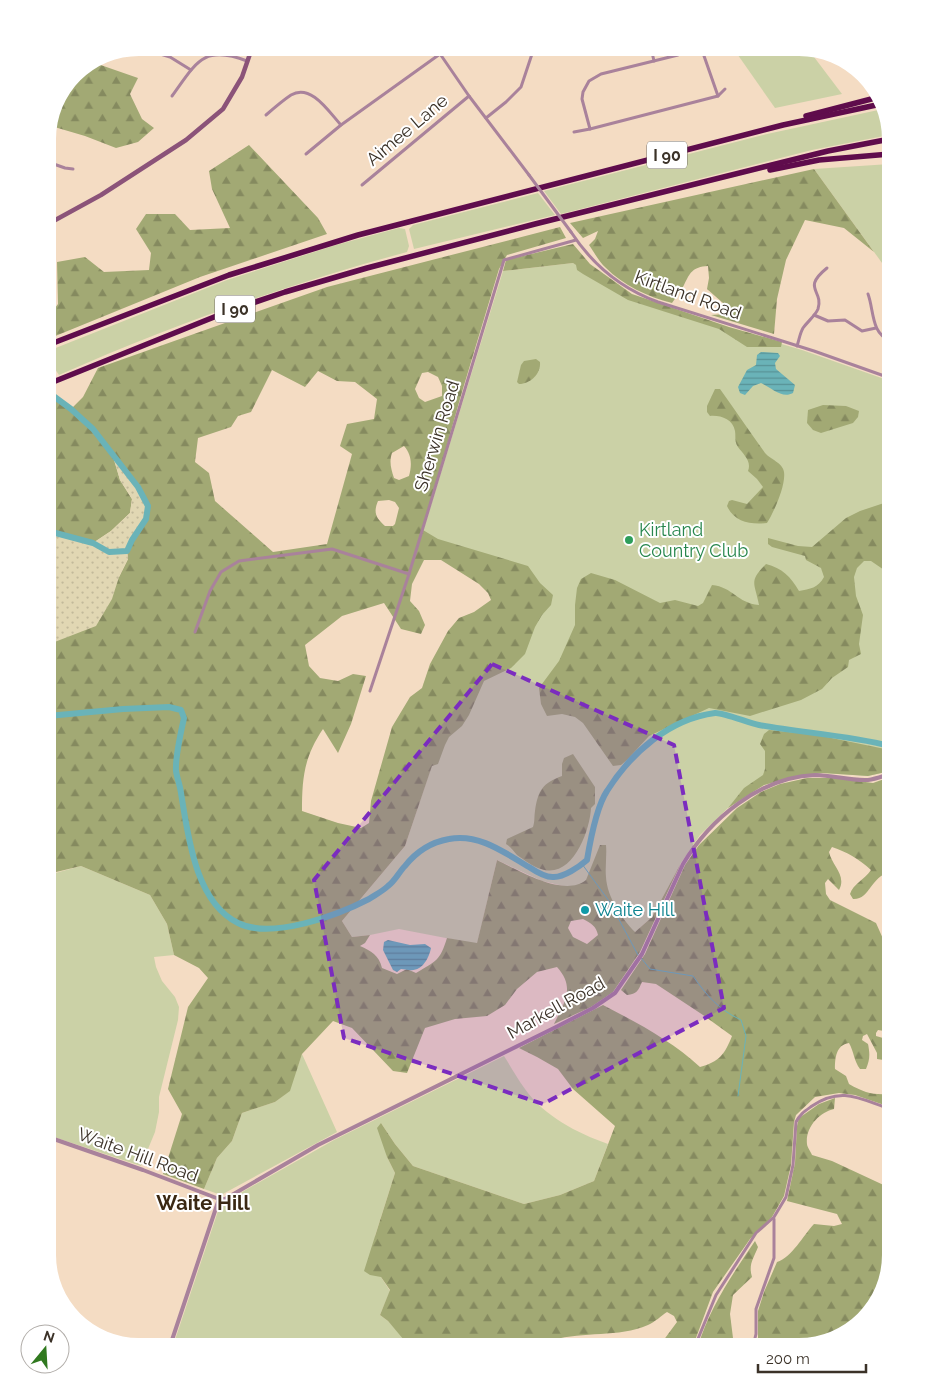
<svg xmlns="http://www.w3.org/2000/svg" width="938" height="1394" font-family="Raleway,sans-serif">
  <defs>
    <pattern id="forest-firs" width="22" height="20" patternUnits="userSpaceOnUse" patternTransform="scale(1.25)"><rect width="22" height="20" fill="#a2a974"/><path d="M5 1l3.5 6h-7zM16 11l3.5 6h-7z" fill="#858a5f"/></pattern>
    <pattern id="sand-dots" width="8" height="8" patternUnits="userSpaceOnUse" patternTransform="scale(1.25)"><rect width="8" height="8" fill="#e1d7b3"/><path d="M2 2h.1M6 6h.1" fill="none" stroke="#c2b99a" stroke-width="1.8" stroke-linecap="round"/></pattern>
    <pattern id="water-rules" width="6" height="5" patternUnits="userSpaceOnUse" patternTransform="scale(1.25)"><rect width="6" height="5" fill="#6ab3b8"/><path d="M0 2.5h6" fill="none" stroke="#589296"/></pattern>
  </defs>
  <rect width="100%" height="100%" fill="#f4dcc3"/>
  <g fill="#cbd1a6">
    <path d="M 733,48 L 808,49 L 842,94 L 775,108 Z"/>
    <path d="M 883,109 L 889,135 L 812,150 L 561,214 L 544,191 L 767,134 Z"/>
    <path d="M 890,164 L 890,274 L 814,169 Z"/>
    <path d="M 538,193 L 555,215 L 414,249 L 409,229 L 413,225 Z"/>
    <path d="M 399,228 L 405,229 L 409,246 L 407,252 C 288,284 172,325 59,375 L 48,359 L 48,351 L 227,280 L 336,245 Z"/>
    <path d="M 573,263 L 589,271 L 630,299 L 802,350 L 890,381 L 890,771 L 868,776 L 823,773 L 796,776 L 764,785 L 757,789 L 728,808 L 700,835 L 681,863 L 652,917 L 624,942 L 576,889 L 542,881 L 497,860 L 477,944 L 399,929 L 370,935 L 352,937 L 342,921 L 405,846 L 440,741 L 501,582 L 420,541 L 503,271 Z"/>
    <path d="M 81,866 L 150,895 L 167,924 L 174,955 L 154,957 L 156,967 L 162,981 L 175,997 L 179,1007 L 178,1020 L 159,1097 L 159,1112 L 155,1132 L 141,1166 L 48,1135 L 48,875 Z"/>
    <path d="M 302,1054 L 337,1132 L 221,1195 L 204,1189 L 217,1158 L 232,1141 L 242,1113 L 275,1102 L 289,1091 Z"/>
    <path d="M 504,1056 C 511,1067 517,1078 525,1089 C 544,1116 577,1133 608,1144 L 594,1181 L 560,1195 L 524,1204 L 413,1166 L 395,1144 L 381,1123 L 387,1157 L 395,1173 L 375,1236 L 381,1277 L 390,1291 L 380,1315 L 388,1321 L 409,1344 L 409,1346 L 173,1346 L 221,1202 L 230,1201 L 235,1196 L 334,1140 Z"/>
  </g>
  <g fill="url(#forest-firs)" fill-rule="evenodd">
    <path d="M 92,62 L 138,78 L 130,94 L 142,119 L 154,128 L 138,142 L 116,148 L 85,136 L 51,126 L 74,74 Z"/>
    <path d="M 249,145 L 318,218 L 327,234 L 200,277 L 48,339 L 48,312 L 52,312 L 58,304 L 57,262 L 85,257 L 104,272 L 149,270 L 151,253 L 136,229 L 146,214 L 175,214 L 190,230 L 230,228 L 212,189 L 209,171 Z"/>
    <path d="M 814,169 L 874,252 L 844,228 L 805,220 L 786,260 L 777,299 L 774,334 L 711,315 L 725,314 L 723,303 L 707,289 L 709,278 L 708,266 C 692,267 690,273 684,285 C 681,291 676,297 672,303 C 648,297 623,285 606,268 C 599,262 594,252 589,245 L 595,239 L 598,231 L 583,238 L 570,223 Z"/>
    <path d="M 560,227 L 566,238 L 507,255 L 499,269 L 462,392 L 423,530 L 438,539 L 528,566 L 540,583 L 553,595 L 551,605 L 542,615 L 535,627 L 525,654 L 511,668 L 484,681 L 469,715 L 462,726 L 449,737 L 445,745 L 438,764 L 432,766 L 405,846 L 342,921 L 352,937 L 370,935 L 365,943 L 360,946 C 371,951 379,955 382,968 L 397,974 L 407,969 L 416,973 C 436,961 440,961 447,938 L 477,943 L 497,860 C 518,870 564,898 586,880 L 600,845 L 606,845 C 607,856 605,866 606,877 C 607,897 622,919 635,932 L 652,917 L 681,863 L 640,952 L 613,992 L 591,1007 L 554,1024 C 564,1003 576,988 557,967 L 537,972 L 517,989 L 505,1005 L 487,1016 L 455,1019 L 425,1028 L 407,1073 L 393,1071 L 352,1028 L 333,1021 L 302,1054 L 290,1091 L 275,1102 L 242,1113 L 232,1141 L 217,1158 L 204,1189 L 163,1174 L 182,1114 L 168,1089 L 188,1007 L 208,978 L 199,968 L 174,955 L 167,924 L 150,895 L 81,866 L 48,874 L 48,544 L 119,577 L 128,559 L 127,551 L 132,540 L 146,519 L 114,459 L 120,480 L 132,499 L 130,513 L 111,531 L 93,543 L 48,531 L 48,394 L 71,409 L 83,397 L 98,368 L 327,287 ZM 272,370 L 305,387 L 318,371 L 337,381 L 355,382 L 377,399 L 374,419 L 347,424 L 340,446 L 352,454 L 327,544 L 273,552 L 215,501 L 209,473 L 195,462 L 198,438 L 231,427 L 238,416 L 251,412 ZM 428,372 L 438,377 L 442,386 L 442,396 L 425,402 L 419,398 L 415,389 L 422,373 ZM 404,446 C 412,455 412,465 409,476 L 399,480 L 394,478 C 391,469 389,462 392,453 ZM 389,500 L 395,502 L 399,508 L 395,524 L 393,526 L 385,526 C 376,518 373,513 378,501 ZM 424,560 L 441,560 L 479,584 L 488,593 L 491,600 L 474,612 L 459,618 L 448,631 L 430,664 L 422,688 L 410,697 L 392,727 L 371,801 L 369,823 L 361,828 L 338,823 L 302,811 C 302,778 304,757 323,729 L 338,753 L 351,724 L 366,676 L 353,674 L 338,681 L 320,678 L 309,666 L 305,645 L 342,616 L 384,603 L 401,629 L 421,634 L 425,625 L 419,611 L 410,601 L 412,584 ZM 583,919 C 591,923 596,926 598,935 L 587,944 L 573,937 L 568,928 L 571,921 Z"/>
    <path d="M 573,244 L 590,264 L 632,294 L 729,327 L 782,342 L 781,347 L 747,347 L 719,329 L 628,300 L 583,274 L 577,270 L 576,265 L 573,263 L 503,271 L 506,260 Z"/>
    <path d="M 536,359 L 540,362 C 541,374 530,384 519,384 L 517,382 L 521,365 L 524,361 Z"/>
    <path d="M 715,389 L 720,389 C 735,410 750,432 765,453 C 770,459 783,463 784,472 C 786,485 774,512 767,523 C 751,525 734,522 727,506 L 729,501 L 732,500 L 747,504 L 763,487 L 757,479 L 748,471 C 752,461 743,454 738,447 C 734,441 736,437 735,431 C 733,419 720,415 710,416 L 707,412 L 707,406 Z"/>
    <path d="M 823,405 L 846,406 L 859,411 L 858,417 L 853,423 L 821,433 L 813,430 L 807,423 L 808,410 Z"/>
    <path d="M 890,501 L 890,574 L 871,561 L 864,561 L 857,568 L 854,577 L 856,596 L 863,615 L 859,644 L 861,654 L 849,660 L 848,667 L 832,678 L 822,689 L 801,700 L 750,716 L 709,708 L 649,736 L 627,760 L 621,765 L 613,766 L 583,723 L 575,717 L 562,714 L 547,716 L 541,704 L 539,688 L 559,661 L 575,625 L 575,605 L 577,588 L 581,579 L 591,573 L 615,580 L 660,603 L 675,600 L 698,606 L 703,603 L 712,585 C 733,587 737,603 759,605 C 755,583 748,582 766,564 C 782,568 791,577 799,591 C 810,589 818,588 824,577 L 821,568 L 806,560 L 805,556 L 772,547 L 768,544 L 768,538 L 798,546 L 812,547 L 846,518 L 860,511 Z"/>
    <path d="M 769,730 L 817,735 L 890,750 L 890,771 L 868,776 L 823,773 L 796,776 L 764,785 L 728,808 L 744,788 L 763,775 L 765,769 L 765,751 L 760,744 L 764,734 Z"/>
    <path d="M 573,754 L 595,787 L 595,804 L 591,808 C 590,831 572,880 541,869 C 533,867 523,859 517,855 C 513,851 511,847 506,844 L 507,839 L 533,827 C 535,821 534,817 535,811 C 538,790 543,783 562,776 L 562,764 L 564,758 Z"/>
    <path d="M 890,777 L 890,872 C 870,877 870,900 853,899 L 850,894 C 853,884 865,879 871,870 C 859,859 847,852 832,847 L 829,852 C 832,866 847,875 839,890 L 828,879 L 825,883 L 826,894 L 830,900 L 876,923 L 884,941 L 890,944 L 890,1032 L 878,1030 L 876,1033 L 876,1036 L 890,1040 L 890,1061 L 877,1059 L 877,1053 L 867,1034 L 863,1036 L 862,1040 L 868,1044 C 870,1054 870,1060 866,1069 L 860,1069 C 854,1061 854,1052 849,1043 C 836,1045 835,1058 835,1069 L 846,1076 L 849,1084 C 865,1093 872,1095 890,1094 L 890,1107 L 855,1095 L 839,1093 L 815,1097 L 796,1115 L 794,1122 L 791,1165 L 784,1196 L 772,1217 L 750,1239 L 713,1292 L 693,1346 L 640,1346 L 660,1345 L 677,1322 L 674,1316 L 667,1312 C 661,1316 655,1322 648,1325 C 618,1338 584,1331 553,1340 L 551,1346 L 409,1346 L 388,1321 L 380,1315 L 390,1290 L 381,1277 L 370,1275 L 364,1271 L 395,1173 L 387,1157 L 377,1128 L 381,1123 L 395,1144 L 413,1166 L 524,1204 L 560,1195 L 594,1181 L 615,1126 L 573,1089 L 558,1069 L 537,1057 L 519,1048 L 603,1005 C 636,1022 672,1041 700,1067 C 719,1062 725,1054 732,1036 L 703,1015 L 656,984 L 642,982 C 638,991 637,994 627,995 L 621,990 L 645,954 L 685,865 L 699,845 L 737,808 L 761,792 L 780,784 L 807,778 L 835,778 L 873,783 Z"/>
    <path d="M 835,1098 L 834,1109 C 820,1112 805,1127 807,1144 C 807,1147 811,1152 812,1155 L 832,1161 L 890,1188 L 890,1255 L 878,1301 L 845,1334 L 799,1346 L 767,1346 L 758,1343 L 758,1311 L 764,1292 L 777,1262 C 792,1257 803,1236 814,1224 L 834,1226 L 842,1224 L 837,1214 L 787,1201 L 795,1163 L 797,1126 L 799,1118 L 819,1104 Z"/>
    <path d="M 755,1241 L 758,1247 C 754,1258 748,1264 752,1277 L 733,1295 L 730,1314 L 734,1346 L 698,1346 C 710,1307 732,1275 755,1241 Z"/>
  </g>
  <path fill="url(#sand-dots)" d="M 113,457 L 138,487 L 148,506 L 146,519 L 132,540 L 127,551 L 128,559 L 119,577 L 112,599 L 96,626 L 52,643 L 48,648 L 48,531 L 93,543 L 111,531 L 130,513 L 132,499 L 120,480 Z"/>
  <g fill="url(#water-rules)">
    <path d="M 761,352 L 778,353 L 780,356 L 775,363 L 776,369 L 795,385 L 793,393 C 782,399 772,388 761,383 L 753,386 L 745,395 L 740,393 L 738,387 L 747,370 L 756,365 L 757,355 Z"/>
    <path d="M 388,940 L 410,945 L 425,944 L 431,948 C 429,958 422,972 409,970 C 406,970 404,969 401,969 L 397,972 L 393,970 L 383,950 L 384,942 Z"/>
  </g>
  <g fill="none" stroke-linecap="round" stroke-linejoin="round">
    <g stroke="#6ab3b8" stroke-width="1">
      <path d="M 582,864 L 609,901 L 638,955"/>
      <path d="M 641,958 L 650,969 L 693,976 C 707,996 718,1009 741,1020 L 746,1036 L 738,1096"/>
    </g>
    <g stroke="#6ab3b8" stroke-width="6">
      <path d="M 48,531 L 93,543 L 109,552 L 127,551 L 132,540 L 146,519 L 148,506 L 138,487 L 93,429 L 71,409 L 48,392"/>
      <path d="M 48,716 L 123,709 L 169,707 L 181,710 L 184,718 C 181,732 175,757 176,771 C 177,778 180,785 181,793 C 188,835 195,902 238,923 C 272,940 338,915 369,899 C 375,895 383,891 388,886 C 395,881 399,872 405,866 C 416,852 432,842 449,839 C 479,833 505,853 529,867 C 535,871 546,878 554,877 C 564,877 579,867 587,860 C 590,842 597,806 607,791 C 631,753 669,719 715,713 C 722,712 749,723 759,725 C 803,733 847,735 890,746"/>
    </g>
    <g stroke="#a9829b" stroke-width="3">
      <path d="M 141,48 L 170,57 L 191,70"/>
      <path d="M 436,48 L 469,96 L 529,175"/>
      <path d="M 651,48 L 654,61"/>
      <path d="M 172,96 C 196,63 203,44 247,61"/>
      <path d="M 718,96 L 725,89"/>
      <path d="M 266,115 C 274,108 282,101 291,95 C 311,83 329,112 341,125"/>
      <path d="M 486,118 L 506,102 L 521,87 L 534,48"/>
      <path d="M 590,129 L 582,99 L 583,92 L 589,81 L 601,74 L 678,55 L 692,48"/>
      <path d="M 574,132 L 590,129 L 718,96 L 703,53 L 696,48"/>
      <path d="M 306,154 L 341,125 L 440,54"/>
      <path d="M 48,162 L 65,168 L 73,169"/>
      <path d="M 362,185 L 469,96"/>
      <path d="M 571,232 C 592,264 622,289 658,302 L 814,351 L 890,378"/>
      <path d="M 868,294 C 874,310 871,334 890,340"/>
      <path d="M 814,315 L 828,321 L 845,320 L 862,331 L 876,328"/>
      <path d="M 797,346 C 799,340 800,333 803,328 C 808,321 815,316 818,309 C 824,290 801,289 827,268"/>
      <path d="M 195,632 L 210,591 L 221,572 L 239,561 L 332,549 L 409,574"/>
      <path d="M 370,691 L 409,574 L 504,260 L 576,240"/>
      <path d="M 695,1346 L 716,1295 L 756,1233 L 774,1217 L 786,1197 L 793,1165 L 796,1122 C 800,1114 805,1111 812,1106 C 842,1086 860,1099 890,1109"/>
      <path d="M 753,1346 L 756,1334 L 756,1309 L 774,1258 L 774,1219"/>
    </g>
    <g stroke="#a9829b" stroke-width="4">
      <path d="M 48,1137 L 143,1170 L 219,1199 L 225,1199 L 318,1145 L 556,1027 L 593,1008 L 615,993 L 642,954 L 683,864 C 710,819 760,777 815,775 C 833,775 850,781 868,780 C 876,779 883,776 890,774"/>
      <path d="M 170,1346 L 219,1199"/>
    </g>
    <path stroke="#8b5379" stroke-width="4.5" d="M 48,224 L 101,195 L 186,140 L 223,109 L 242,77 L 252,48"/>
    <g stroke="#5f0c4c" stroke-width="5.5">
      <path d="M 806,116 L 879,97"/>
      <path d="M 770,170 L 819,160 L 890,154"/>
      <path d="M 48,345 L 229,275 L 358,235 L 783,125 L 881,104"/>
      <path d="M 48,384 L 229,311 L 285,292 L 367,268 L 535,224 L 828,151 L 890,139"/>
    </g>
    <path stroke="#a9829b" stroke-width="3" d="M 529,175 L 571,232"/>
  </g>
  <path fill="#7b2cbf" fill-opacity="0.2" stroke="#7b2cbf" stroke-width="4" stroke-dasharray="10 6" stroke-linejoin="round" d="M 492,664 L 674,745 L 724,1008 L 543,1104 L 344,1038 L 314,880 Z"/>
  <circle fill="#2e9e5b" stroke="#fff" stroke-width="2" cx="629" cy="540" r="5"/>
  <circle fill="#0f9aa8" stroke="#fff" stroke-width="2" cx="585" cy="910" r="5"/>
  <g text-anchor="middle" stroke-width="4" stroke-linejoin="round" paint-order="stroke">
    <g fill="#fff" stroke="#767068" stroke-width="1">
      <rect x="647" y="141.5" width="40" height="27" rx="4"/>
      <rect x="215" y="295.5" width="40" height="27" rx="4"/>
    </g>
    <g font-size="16" font-weight="bold" fill="#3b3228">
      <text x="667" y="161">I 90</text>
      <text x="235" y="315">I 90</text>
    </g>
    <g font-size="18" fill="#3b3228" stroke="#fff">
      <text transform="translate(407 130) rotate(-40)" y="6">Aimee Lane</text>
      <text transform="translate(688 295) rotate(20)" y="6">Kirtland Road</text>
      <text transform="translate(437 436) rotate(-73)" y="6">Sherwin Road</text>
      <text transform="translate(556 1008) rotate(-29)" y="6">Markell Road</text>
      <text transform="translate(138 1155) rotate(20)" y="6">Waite Hill Road</text>
    </g>
    <g font-size="18" fill="#27864d" stroke="#fff" text-anchor="start">
      <text x="639" y="536">Kirtland<tspan x="639" dy="21">Country Club</tspan></text>
    </g>
    <g font-size="18" fill="#0d838f" stroke="#fff" text-anchor="start">
      <text x="595" y="916">Waite Hill</text>
    </g>
    <g font-size="20" font-weight="bold" fill="#3a2813" stroke="#fff">
      <text x="203" y="1210">Waite Hill</text>
    </g>
  </g>
  <path d="M0 0H938V1394H0ZM139 56H799A83 83 0 0 1 882 139V1255A83 83 0 0 1 799 1338H139A83 83 0 0 1 56 1255V139A83 83 0 0 1 139 56Z" fill="#fff" fill-rule="evenodd"/>
  <g transform="translate(45 1349) rotate(18)"><circle r="24" fill="#ffffff" stroke="#b1ada9"/>
  <path d="M0-4L9 19L0 12L-9 19Z" fill="#30791f"/>
  <text y="-8" font-size="14" font-weight="bold" text-anchor="middle" fill="#3b3228">N</text>
  </g>
  <path d="M758 1364v8h108v-8" fill="none" stroke="#3b3228" stroke-width="2.5"/>
  <text x="766" y="1364" font-size="15" fill="#3b3228" stroke="#ffffff" stroke-width="4" paint-order="stroke">200 m</text>
</svg>
